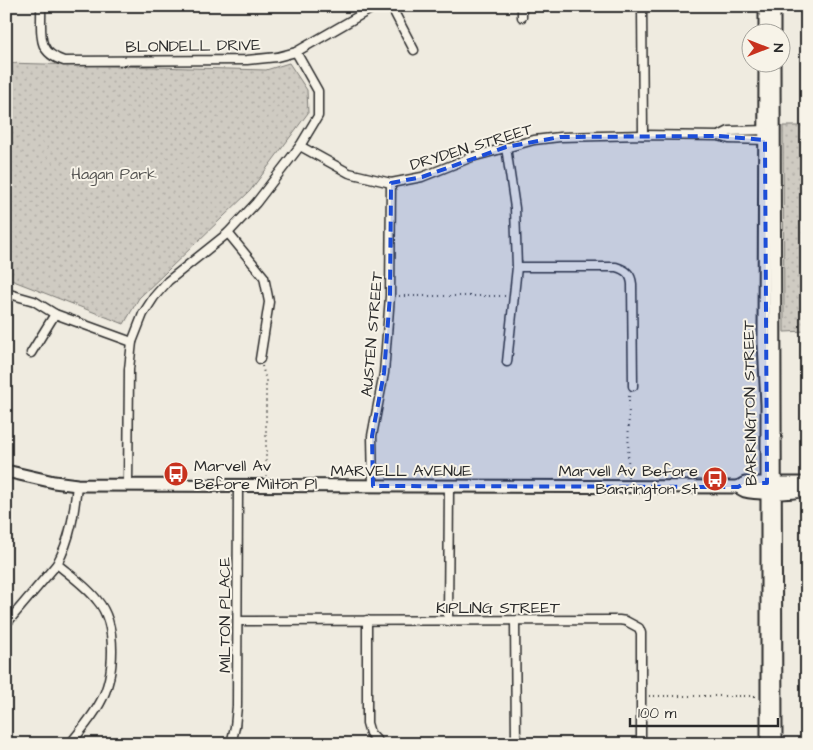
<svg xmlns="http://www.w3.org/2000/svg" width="813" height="750" font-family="'Architects Daughter',sans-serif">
  <defs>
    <pattern id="grass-dots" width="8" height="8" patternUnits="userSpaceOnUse" patternTransform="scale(1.25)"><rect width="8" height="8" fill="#cfcbc2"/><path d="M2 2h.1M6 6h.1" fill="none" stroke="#b2aea7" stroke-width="1.8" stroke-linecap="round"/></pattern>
  </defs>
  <rect width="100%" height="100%" fill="#efebe0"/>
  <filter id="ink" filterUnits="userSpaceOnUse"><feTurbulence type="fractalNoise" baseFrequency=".02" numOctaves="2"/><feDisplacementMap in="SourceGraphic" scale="10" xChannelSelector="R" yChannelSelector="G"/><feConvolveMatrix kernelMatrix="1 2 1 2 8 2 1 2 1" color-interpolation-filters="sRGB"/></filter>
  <g filter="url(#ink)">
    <g fill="url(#grass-dots)" stroke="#7d7b76">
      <path d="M 6,63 L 266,70 L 289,63 L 307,90 L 308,113 L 250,191 L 139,298 L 124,324 L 6,278 Z"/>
      <path d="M 783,126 L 807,126 L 807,331 L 784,332 Z"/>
    </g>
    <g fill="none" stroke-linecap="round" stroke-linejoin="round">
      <defs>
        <g id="street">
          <path d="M 41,6 C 42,32 35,52 64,61 L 247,60 L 277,57 L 296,52 L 376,6"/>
          <path d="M 391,6 L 414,50"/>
          <path d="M 522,6 L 522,17"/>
          <path d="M 642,6 L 643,135"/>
          <path d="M 719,136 L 729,131 L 768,130"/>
          <path d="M 300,146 L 349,173 L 391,183 L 422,177 L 472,157 L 534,140 L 560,137 L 643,135 L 719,136 L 729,139 L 767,140"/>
          <path d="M 506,147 L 515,208 L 517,267 L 507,362"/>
          <path d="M 228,233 L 264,277 L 269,302 L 260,359"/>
          <path d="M 517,267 L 616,267 C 626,270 631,274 632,284 L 633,386"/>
          <path d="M 6,293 L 34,301 L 55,314 L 132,342"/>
          <path d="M 31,353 L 55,314"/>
          <path d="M 128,486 L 129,369 L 132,342 L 143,314 L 154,297 L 168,281 L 228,233 L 256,203 L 300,146 L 318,116 L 318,91 L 296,52"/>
          <path d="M 373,486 L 372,436 L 384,373 L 390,296 L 391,183"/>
          <path d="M 57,564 C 70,575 86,586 97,600 C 118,624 115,676 100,703 C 92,718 80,731 70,744"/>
          <path d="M 367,620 L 367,723 L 370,733 L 380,744"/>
          <path d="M 238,621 L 619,620 L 626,621 L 639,628 L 641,633 L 641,744"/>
          <path d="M 448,621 L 449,486"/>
          <path d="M 515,621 L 516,744"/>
          <path d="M 6,624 L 57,564 C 71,538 74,513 77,485"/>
          <path d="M 231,744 L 235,727 L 237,706 L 238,486"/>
        </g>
        <g id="secondary">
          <path d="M 765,6 L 765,32"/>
          <path d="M 774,6 L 774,32"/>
          <path d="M 765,62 L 764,342 L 767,405 L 767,744"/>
          <path d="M 774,62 L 776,744"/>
          <path d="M 6,471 L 54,482 L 77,485 L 738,487 C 739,488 745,491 745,491 C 755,494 799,494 807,489"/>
          <path d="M 738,487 L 745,483 L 802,483 L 807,486"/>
        </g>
      </defs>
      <use href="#street" stroke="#2b2b2b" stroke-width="11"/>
      <use href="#secondary" stroke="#2b2b2b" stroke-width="15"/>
      <g stroke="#2b2b2b" stroke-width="2" stroke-dasharray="1 4" stroke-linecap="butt">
        <path d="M 399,296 L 507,296"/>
        <path d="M 262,366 L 266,380 L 266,476"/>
        <path d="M 628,477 L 629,397 L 630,392"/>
        <path d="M 649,696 L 756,696"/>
      </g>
      <use href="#street" stroke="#f7f3e8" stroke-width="8"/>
      <use href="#secondary" stroke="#f7f3e8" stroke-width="11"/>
    </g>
  </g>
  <path fill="#1d4ed8" fill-opacity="0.2" stroke="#1d4ed8" stroke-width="4" stroke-dasharray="10 6" stroke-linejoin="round" d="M 719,136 L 765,140 L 767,483 L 745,483 L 738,487 L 373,486 L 372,436 L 384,373 L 390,296 L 391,183 L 422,177 L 506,147 L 560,137 Z"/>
  <defs>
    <symbol id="bus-disc" viewBox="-11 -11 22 22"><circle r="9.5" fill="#c8321e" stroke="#f7f3e8"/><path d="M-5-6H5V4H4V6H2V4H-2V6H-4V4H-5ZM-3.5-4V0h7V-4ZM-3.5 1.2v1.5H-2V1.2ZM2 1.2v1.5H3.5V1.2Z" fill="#fff"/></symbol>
  </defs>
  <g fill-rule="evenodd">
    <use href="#bus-disc" x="162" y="460" width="28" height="28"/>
    <use href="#bus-disc" x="701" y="465" width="28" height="28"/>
  </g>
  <g text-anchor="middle" stroke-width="4" stroke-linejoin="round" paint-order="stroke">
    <g font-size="16" fill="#2b2b2b" stroke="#f7f3e8">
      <text transform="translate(193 45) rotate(-1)" y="6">BLONDELL DRIVE</text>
      <text transform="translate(471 146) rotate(-17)" y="6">DRYDEN STREET</text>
      <text transform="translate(371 334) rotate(-85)" y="6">AUSTEN STREET</text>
      <text transform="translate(749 403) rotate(-91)" y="6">BARRINGTON STREET</text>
      <text x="401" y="476">MARVELL AVENUE</text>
      <text x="498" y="613">KIPLING STREET</text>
      <text transform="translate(224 615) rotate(-90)" y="6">MILTON PLACE</text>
    </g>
    <g font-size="16" fill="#545351" stroke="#f7f3e8">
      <text x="114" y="179">Hagan Park</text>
    </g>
    <g font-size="16" fill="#2b2b2b" stroke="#f7f3e8" text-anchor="start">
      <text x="194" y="471">Marvell Av<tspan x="194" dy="18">Before Milton Pl</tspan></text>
      <text x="698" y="476" text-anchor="end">Marvell Av Before<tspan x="698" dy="18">Barrington St</tspan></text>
    </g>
  </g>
  <rect width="813" height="750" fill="none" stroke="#f7f3e8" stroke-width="25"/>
  <rect x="12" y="12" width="788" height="725" fill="none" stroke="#2b2b2b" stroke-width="2" filter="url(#ink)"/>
  <g transform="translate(766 48) rotate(90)"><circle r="24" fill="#f7f3e8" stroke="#a5a39c"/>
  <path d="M0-4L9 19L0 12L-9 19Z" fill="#c8321e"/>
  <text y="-8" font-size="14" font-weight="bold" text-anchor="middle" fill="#2b2b2b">N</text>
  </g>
  <path d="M630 718v8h148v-8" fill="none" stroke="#2b2b2b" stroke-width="2.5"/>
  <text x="638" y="718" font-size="15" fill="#2b2b2b" stroke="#f7f3e8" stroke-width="4" paint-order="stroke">100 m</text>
</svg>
